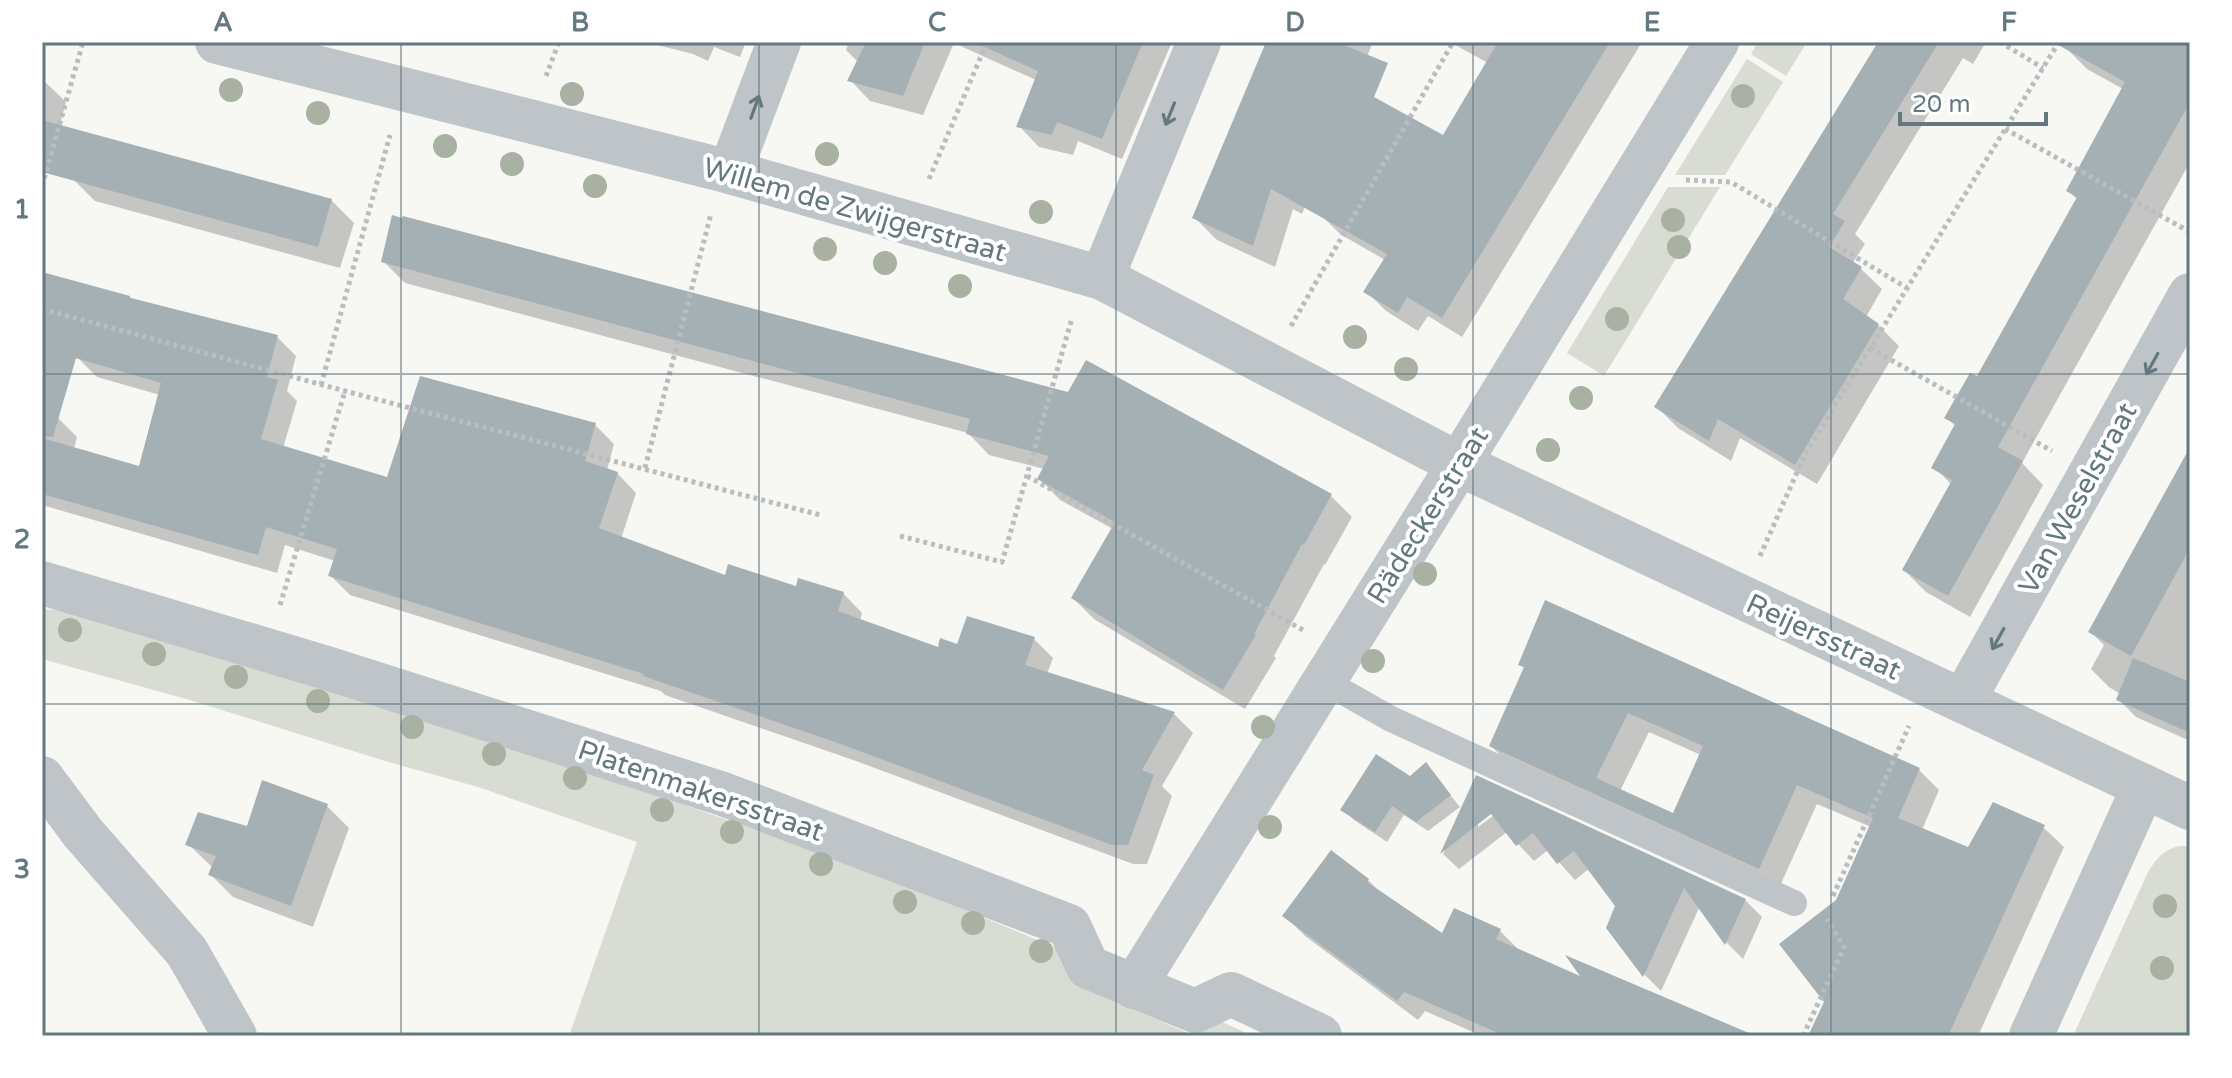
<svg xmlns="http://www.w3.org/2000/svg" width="2232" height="1078" font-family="'Varela Round',sans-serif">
  <rect width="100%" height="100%" fill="#f7f7f4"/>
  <g fill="#d8dcd3">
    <path d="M 1758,42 L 1807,42 L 1786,76 L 1751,54 Z"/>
    <path d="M 1747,59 L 1783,82 L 1725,175 L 1675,175 Z"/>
    <path d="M 1668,187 L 1720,187 L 1604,376 L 1567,353 Z"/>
    <path d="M 42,609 L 58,610 L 354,697 L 627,785 L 854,864 L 1057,948 L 1071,981 L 1192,1035 L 1222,1022 L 1253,1036 L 569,1036 L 637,842 L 478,787 L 385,761 L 190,700 L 42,659 Z"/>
    <path d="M 2179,846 L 2190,846 L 2190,1036 L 2073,1036 L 2148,872 C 2157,858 2163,850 2179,846 Z"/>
  </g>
  <g fill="#0003" fill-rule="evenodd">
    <path d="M 654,42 L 746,42 L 740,57 L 714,47 L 708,61 L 693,54 L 657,45 Z"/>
    <path d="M 849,42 L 1172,42 L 1122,159 L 1078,141 L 1073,155 L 1039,147 L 1019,126 L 1036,80 L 954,43 L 923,115 L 870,101 L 850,80 L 858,62 L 846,50 Z"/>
    <path d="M 1268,42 L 1373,42 L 1302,214 L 1293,209 L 1275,267 L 1217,240 L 1195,218 Z"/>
    <path d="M 1450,42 L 1642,42 L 1462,337 L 1428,316 L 1418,331 L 1386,311 L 1366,291 L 1385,260 L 1340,234 L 1320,214 L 1444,138 L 1488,63 Z"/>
    <path d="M 1880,42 L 1986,42 L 1973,64 L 1963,58 L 1855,234 L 1865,244 L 1852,264 L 1860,268 L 1882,289 L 1866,317 L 1878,325 L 1899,346 L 1817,484 L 1740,438 L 1731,461 L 1678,428 L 1657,407 Z"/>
    <path d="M 2068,42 L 2190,42 L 2190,162 L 2022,463 L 2043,485 L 1970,617 L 1926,592 L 1904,570 L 1952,485 L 1934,467 L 1955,426 L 1947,417 L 1978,379 L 2078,200 L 2068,191 L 2123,89 L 2087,69 L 2065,47 Z"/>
    <path d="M 42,79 L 66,102 L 52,154 L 42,151 Z"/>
    <path d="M 73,179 L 331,200 L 354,223 L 340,268 L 95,201 Z"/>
    <path d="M 384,262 L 1331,496 L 1352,517 L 1325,565 L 1324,564 L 1274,656 L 1276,658 L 1245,709 L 1094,619 L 1073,598 L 1113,529 L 1060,500 L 1039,478 L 1044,469 L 989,455 L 968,433 L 405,283 Z"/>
    <path d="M 42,274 L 277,337 L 296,356 L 287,391 L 297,401 L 283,448 L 388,480 L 595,425 L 614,444 L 607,470 L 617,473 L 636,493 L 621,539 L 726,578 L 797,589 L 843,593 L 862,613 L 860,621 L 939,649 L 1034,639 L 1053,658 L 1047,674 L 1174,714 L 1193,733 L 1162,786 L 1172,796 L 1147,864 L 1133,864 L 856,761 L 665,695 L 661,691 L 350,595 L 330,575 L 335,561 L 285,545 L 277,573 L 42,505 L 42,414 L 58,418 L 77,437 L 74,449 L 140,468 L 160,395 L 97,377 L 79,359 L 42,349 Z"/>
    <path d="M 2190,453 L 2190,741 L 2136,717 L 2118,699 L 2120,694 L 2109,687 L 2091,669 L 2104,645 L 2091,632 Z"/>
    <path d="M 1520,664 L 1919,770 L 1939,790 L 1922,830 L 1969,849 L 2043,827 L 2064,847 L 1978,1036 L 1852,1036 L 1838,902 L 1871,827 L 1817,804 L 1779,888 L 1511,766 L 1491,746 L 1525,669 ZM 1649,732 L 1701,755 L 1674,816 L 1620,791 Z"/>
    <path d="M 1426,765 L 1460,807 L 1428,831 L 1404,815 L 1387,842 L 1354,820 L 1343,809 L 1410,778 Z"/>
    <path d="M 1477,778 L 1745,900 L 1762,917 L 1743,959 L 1727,943 L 1700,906 L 1661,991 L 1645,975 L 1608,927 L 1618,906 L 1590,868 L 1575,880 L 1548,850 L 1534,861 L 1507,832 L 1459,869 L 1443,854 ZM 1498,807 L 1501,810 L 1478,827 L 1478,822 Z"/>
    <path d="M 327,806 L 349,828 L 313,927 L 233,897 L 211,875 L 213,868 L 188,844 Z"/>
    <path d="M 1368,880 L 1383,895 L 1443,936 L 1500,931 L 1521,952 L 1713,1036 L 1482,1036 L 1425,1011 L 1418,1020 L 1305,936 L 1285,916 Z"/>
  </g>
  <g fill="#a5b0b4" fill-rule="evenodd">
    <path d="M 866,42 L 925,42 L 903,96 L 847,81 Z"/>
    <path d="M 973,42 L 1143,42 L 1102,139 L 1057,122 L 1052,135 L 1016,127 L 1038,71 Z"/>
    <path d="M 1266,42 L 1336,42 L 1388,63 L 1374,97 L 1443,135 L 1498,42 L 1610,42 L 1442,318 L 1407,297 L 1398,313 L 1363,292 L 1387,254 L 1271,189 L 1253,246 L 1192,218 Z"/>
    <path d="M 1878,42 L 1939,42 L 1833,214 L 1845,221 L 1829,247 L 1862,267 L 1843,299 L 1879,324 L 1795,465 L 1718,419 L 1709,441 L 1654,407 Z"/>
    <path d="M 2053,42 L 2190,42 L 2190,102 L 1998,447 L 2023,461 L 1948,596 L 1902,570 L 1952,480 L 1931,468 L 1955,424 L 1944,418 L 1970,373 L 1977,376 L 2077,197 L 2066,191 L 2125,82 Z"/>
    <path d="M 42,120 L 332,199 L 318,247 L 42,172 Z"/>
    <path d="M 392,215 L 402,218 L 403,216 L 1068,392 L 1086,360 L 1332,494 L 1304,545 L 1302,544 L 1254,634 L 1256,635 L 1223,690 L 1071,598 L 1115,522 L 1037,479 L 1049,456 L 966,434 L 970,419 L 381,262 Z"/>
    <path d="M 42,272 L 130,296 L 130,298 L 278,335 L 267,377 L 278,380 L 261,439 L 387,477 L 420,376 L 596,423 L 585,461 L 618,472 L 599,528 L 725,575 L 728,564 L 796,586 L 798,578 L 844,592 L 838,611 L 938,647 L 940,638 L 957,644 L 967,616 L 1035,637 L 1025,665 L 1175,712 L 1142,770 L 1154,775 L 1128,845 L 1112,845 L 835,742 L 643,676 L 644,674 L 328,576 L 337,549 L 266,527 L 258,555 L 42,494 L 42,438 L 139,466 L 161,383 L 76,358 L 53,437 L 42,436 Z"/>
    <path d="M 2190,447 L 2190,548 L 2131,656 L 2088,632 Z"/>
    <path d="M 1545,600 L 1920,768 L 1898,818 L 1968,847 L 1993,802 L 2045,825 L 1948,1036 L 1808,1036 L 1824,1002 L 1779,944 L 1836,900 L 1873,818 L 1797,785 L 1759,869 L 1489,746 L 1524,667 L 1518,665 ZM 1628,713 L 1703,746 L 1673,813 L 1596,778 Z"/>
    <path d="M 2133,658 L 2190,682 L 2190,733 L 2116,700 Z"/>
    <path d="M 1376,754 L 1410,776 L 1426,762 L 1451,795 L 1416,822 L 1392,806 L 1375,832 L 1340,810 Z"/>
    <path d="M 1476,775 L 1746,899 L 1725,945 L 1684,888 L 1643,977 L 1606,928 L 1615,906 L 1574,851 L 1557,864 L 1533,833 L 1516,846 L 1491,814 L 1440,854 Z"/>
    <path d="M 262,780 L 328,804 L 291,906 L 208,875 L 216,856 L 185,845 L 198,812 L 247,826 Z"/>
    <path d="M 1331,850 L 1369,879 L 1367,882 L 1442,933 L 1454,908 L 1501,929 L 1496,939 L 1580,976 L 1565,955 L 1756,1036 L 1505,1036 L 1404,992 L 1397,1001 L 1282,916 Z"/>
  </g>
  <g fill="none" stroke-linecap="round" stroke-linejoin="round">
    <g stroke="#b9bdbf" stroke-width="5" stroke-dasharray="4 4" stroke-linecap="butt">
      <path d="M 2000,42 L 2043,68"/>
      <path d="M 546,76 L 559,42"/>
      <path d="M 2005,129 L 2190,232"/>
      <path d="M 929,179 L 987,42"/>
      <path d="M 1686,180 L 1731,182 L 1907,288"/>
      <path d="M 42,186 L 83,42"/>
      <path d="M 42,309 L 345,391 L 820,515"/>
      <path d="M 1291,326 L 1453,42"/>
      <path d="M 1870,348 L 2052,451"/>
      <path d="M 321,385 L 390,135"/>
      <path d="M 645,468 L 711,214"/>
      <path d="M 1027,476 L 1303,630"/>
      <path d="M 900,536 L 1002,562 L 1072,318"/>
      <path d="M 1760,556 L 1806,452 L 2059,42"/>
      <path d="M 280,605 L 345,391"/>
      <path d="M 1833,896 L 1909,726"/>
      <path d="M 1803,1036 L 1844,947 L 1827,919"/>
    </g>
    <path stroke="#bec4c7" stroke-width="26" d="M 1324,681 L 1391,719 L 1794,903"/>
    <g stroke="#bec4c7" stroke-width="44">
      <path d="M 217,42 L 730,172 L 1102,278 L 1459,464 L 2190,808"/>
      <path d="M 730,172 L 779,42"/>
      <path d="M 1102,278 L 1199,42"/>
      <path d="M 42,583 L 330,669 L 723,794 L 1069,926 L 1088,967 L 1195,1011 L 1231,994 L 1320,1036"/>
      <path d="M 1963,701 L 2190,295"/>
      <path d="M 42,778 L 83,833 L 187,952 L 235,1036"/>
      <path d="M 1134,987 L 1459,464 L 1717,42"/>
      <path d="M 2031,1036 L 2144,786"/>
    </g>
  </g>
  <g fill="#a9b1a3">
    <circle cx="231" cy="90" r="12"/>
    <circle cx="572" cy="94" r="12"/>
    <circle cx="1743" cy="96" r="12"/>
    <circle cx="318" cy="113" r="12"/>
    <circle cx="445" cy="146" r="12"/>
    <circle cx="827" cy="154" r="12"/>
    <circle cx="512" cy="164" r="12"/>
    <circle cx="595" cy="186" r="12"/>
    <circle cx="1041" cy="212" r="12"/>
    <circle cx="1673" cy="220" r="12"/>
    <circle cx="1679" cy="247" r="12"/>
    <circle cx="825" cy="249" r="12"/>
    <circle cx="885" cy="263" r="12"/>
    <circle cx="960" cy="286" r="12"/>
    <circle cx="1617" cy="319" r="12"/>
    <circle cx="1355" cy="337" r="12"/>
    <circle cx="1406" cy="369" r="12"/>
    <circle cx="1581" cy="398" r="12"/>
    <circle cx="1548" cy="450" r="12"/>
    <circle cx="1425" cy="574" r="12"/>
    <circle cx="70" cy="630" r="12"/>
    <circle cx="154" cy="654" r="12"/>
    <circle cx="1373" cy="661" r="12"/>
    <circle cx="236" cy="677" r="12"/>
    <circle cx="318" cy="701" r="12"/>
    <circle cx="412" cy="727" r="12"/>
    <circle cx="1263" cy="727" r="12"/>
    <circle cx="494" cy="754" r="12"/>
    <circle cx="575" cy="778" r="12"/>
    <circle cx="662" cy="810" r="12"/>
    <circle cx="1270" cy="827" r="12"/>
    <circle cx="732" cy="832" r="12"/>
    <circle cx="821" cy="864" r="12"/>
    <circle cx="905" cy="902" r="12"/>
    <circle cx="2165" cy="906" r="12"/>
    <circle cx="973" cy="923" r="12"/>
    <circle cx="1041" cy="951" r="12"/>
    <circle cx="2162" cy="968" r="12"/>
  </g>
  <defs><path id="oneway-shaft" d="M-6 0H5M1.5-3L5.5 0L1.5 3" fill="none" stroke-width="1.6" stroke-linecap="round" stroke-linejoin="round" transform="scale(2)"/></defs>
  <g stroke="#63787f">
    <use href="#oneway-shaft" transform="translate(755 107) rotate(-70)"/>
    <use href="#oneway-shaft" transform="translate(1170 114) rotate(112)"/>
    <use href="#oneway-shaft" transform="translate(2152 364) rotate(119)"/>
    <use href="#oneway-shaft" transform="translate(1998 639) rotate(119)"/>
  </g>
  <path fill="none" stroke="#63787f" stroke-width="2" stroke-opacity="0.55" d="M 401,42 L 401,1036M 759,42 L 759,1036M 1116,42 L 1116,1036M 1473,42 L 1473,1036M 1831,42 L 1831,1036M 42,374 L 2190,374M 42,704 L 2190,704"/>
  <g text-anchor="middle" stroke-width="8" stroke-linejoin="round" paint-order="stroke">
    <g font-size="28" fill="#63787f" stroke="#fff">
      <text transform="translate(855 209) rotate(16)" y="10">Willem de Zwijgerstraat</text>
      <text transform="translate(2077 498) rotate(-61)" y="10">Van Weselstraat</text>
      <text transform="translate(1427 515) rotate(-58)" y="10">Rädeckerstraat</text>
      <text transform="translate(1824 636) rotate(25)" y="10">Reijersstraat</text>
      <text transform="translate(701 790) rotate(19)" y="10">Platenmakersstraat</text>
    </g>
  </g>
  <rect width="2232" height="1078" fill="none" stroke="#ffffff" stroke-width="88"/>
  <path d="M1900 112v12h146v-12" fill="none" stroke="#63787f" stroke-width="4"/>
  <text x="1912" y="112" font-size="24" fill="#63787f" stroke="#ffffff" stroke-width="6" paint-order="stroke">20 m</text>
  <rect x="44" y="44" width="2144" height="990" fill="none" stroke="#63787f" stroke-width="3"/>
  <g font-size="26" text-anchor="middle" font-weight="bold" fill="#63787f">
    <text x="223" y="31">A</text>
    <text x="580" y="31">B</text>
    <text x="937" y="31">C</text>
    <text x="1295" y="31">D</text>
    <text x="1652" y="31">E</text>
    <text x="2009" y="31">F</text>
    <text x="22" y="218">1</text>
    <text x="22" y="548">2</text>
    <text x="22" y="878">3</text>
  </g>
</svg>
